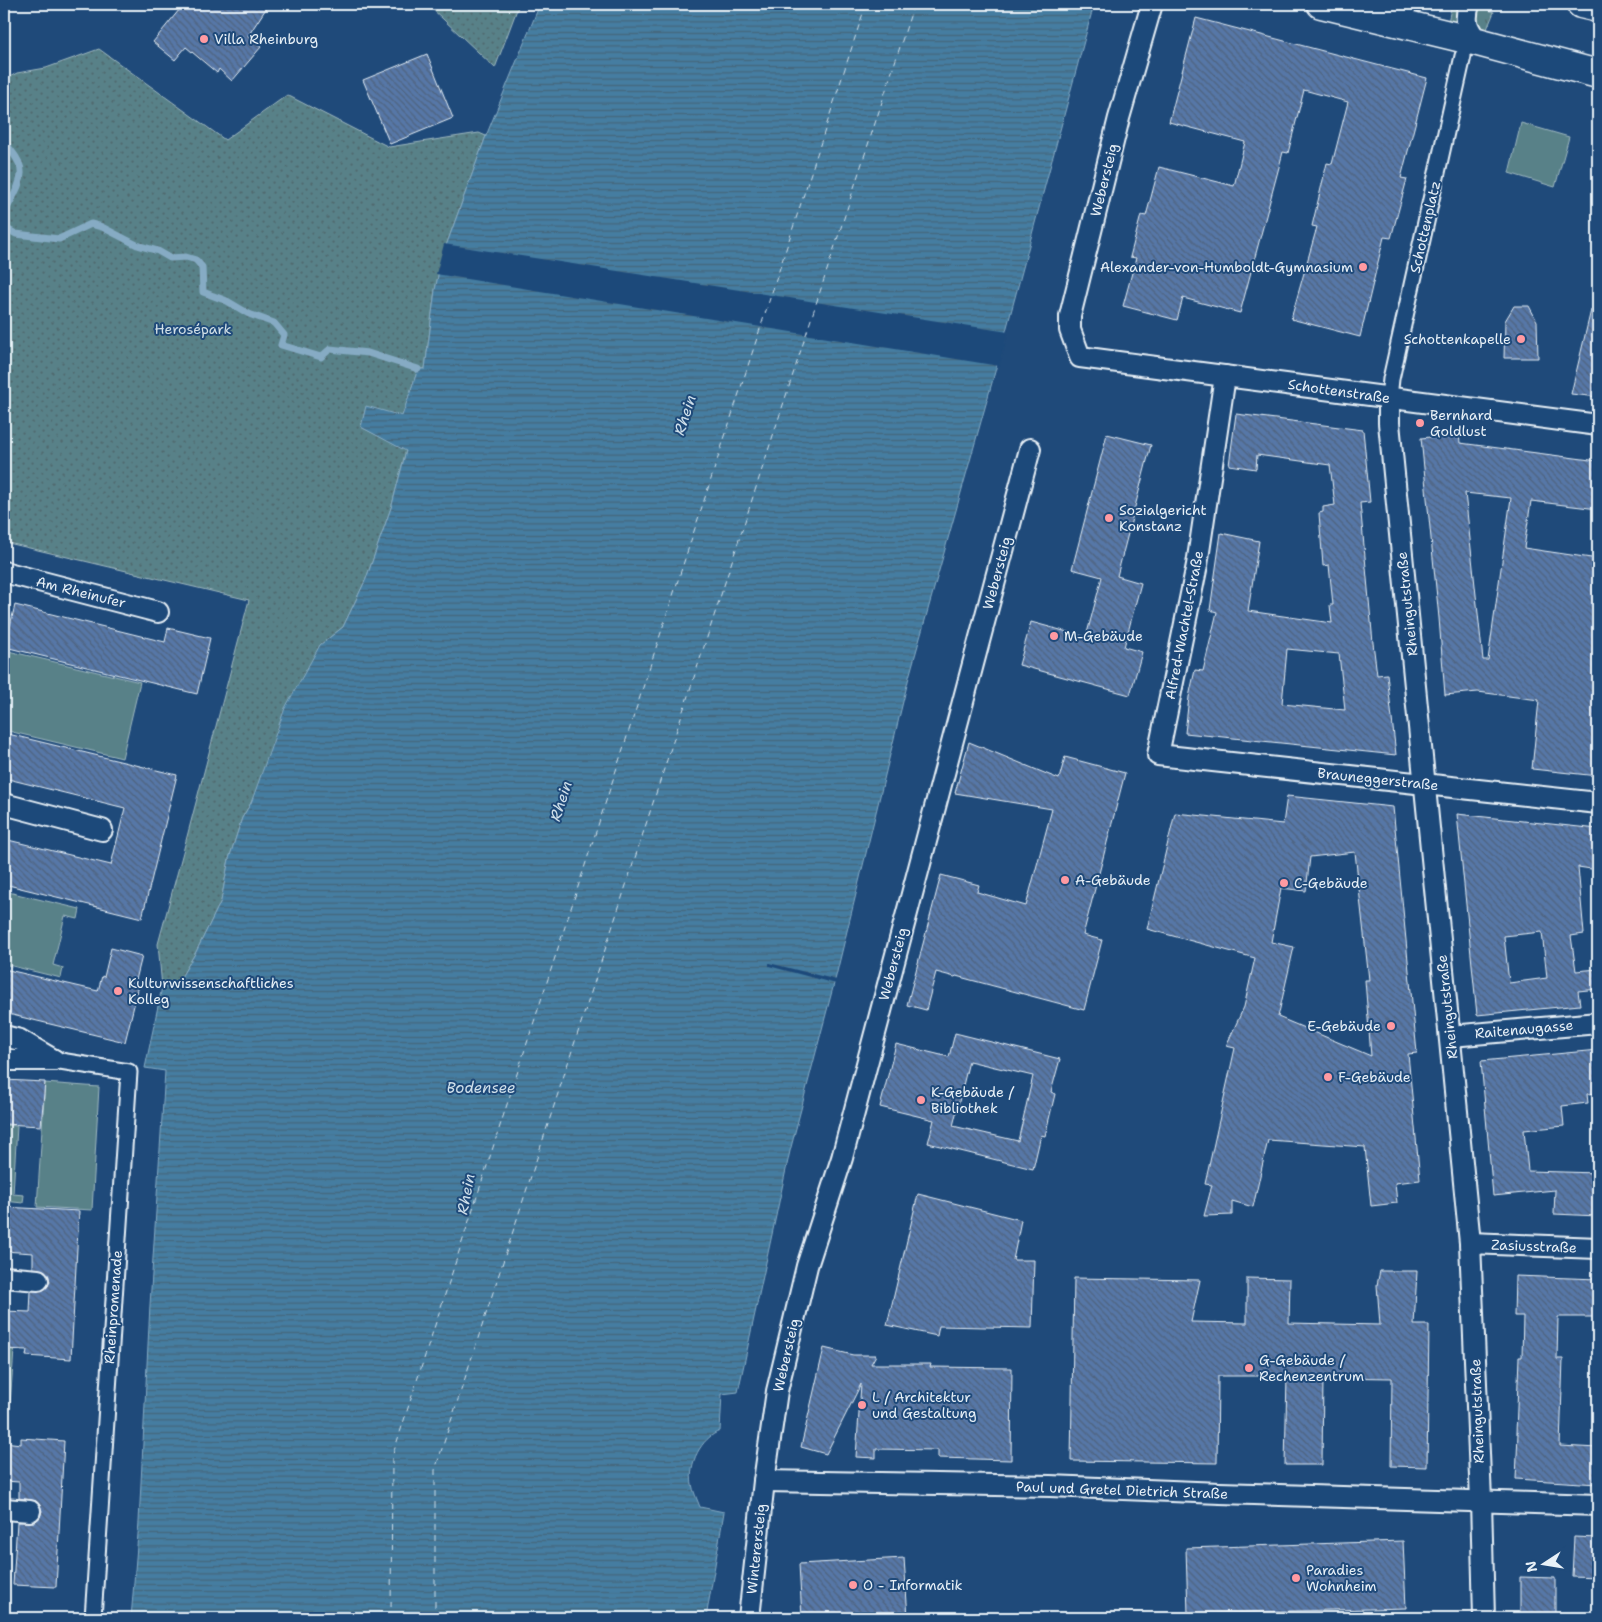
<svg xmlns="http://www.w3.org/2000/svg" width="1602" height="1622" font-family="'Shantell Sans',sans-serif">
  <defs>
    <pattern id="grass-tufts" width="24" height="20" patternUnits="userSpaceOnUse" patternTransform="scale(1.25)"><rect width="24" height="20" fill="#588188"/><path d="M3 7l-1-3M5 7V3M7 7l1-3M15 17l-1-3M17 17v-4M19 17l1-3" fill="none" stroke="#50676c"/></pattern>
    <pattern id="park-dots" width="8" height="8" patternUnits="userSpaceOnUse" patternTransform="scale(1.25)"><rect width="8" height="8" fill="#588188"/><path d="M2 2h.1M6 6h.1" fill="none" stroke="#50676c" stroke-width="1.8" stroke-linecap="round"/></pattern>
    <pattern id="water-rules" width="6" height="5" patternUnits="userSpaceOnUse" patternTransform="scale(1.25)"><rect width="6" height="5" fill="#457da1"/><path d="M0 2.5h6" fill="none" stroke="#45657a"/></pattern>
    <pattern id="building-back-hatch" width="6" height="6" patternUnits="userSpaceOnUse" patternTransform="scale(1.25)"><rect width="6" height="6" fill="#5677a7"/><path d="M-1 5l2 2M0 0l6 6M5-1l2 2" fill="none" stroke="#4f627d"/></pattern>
  </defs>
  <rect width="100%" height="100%" fill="#1f4a7a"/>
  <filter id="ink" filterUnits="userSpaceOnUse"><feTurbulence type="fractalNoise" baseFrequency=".02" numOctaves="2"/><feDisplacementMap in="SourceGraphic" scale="10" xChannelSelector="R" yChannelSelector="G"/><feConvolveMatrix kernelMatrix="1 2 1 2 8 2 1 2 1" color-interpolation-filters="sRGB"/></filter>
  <g filter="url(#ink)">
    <g fill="url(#grass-tufts)" stroke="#a0b9c0">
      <path d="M 1452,4 L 1459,4 L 1455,24 L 1448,22 Z"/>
      <path d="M 1482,4 L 1491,4 L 1488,10 L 1494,12 L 1487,29 L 1479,27 L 1477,16 L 1480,5 Z"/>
    </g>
    <g fill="url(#park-dots)" stroke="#a0b9c0">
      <path d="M 427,4 L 519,4 L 495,68 Z"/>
      <path d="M 99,49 L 225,140 L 287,95 L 389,147 L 479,133 L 486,136 L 442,257 L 435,290 L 425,369 L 418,369 L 402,417 L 366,407 L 361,427 L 406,450 L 392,505 L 366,579 L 343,627 L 320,645 L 251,803 L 242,818 L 229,859 L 221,901 L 196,952 L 174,989 L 162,987 L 158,944 L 183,852 L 249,600 L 4,542 L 4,80 L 17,73 L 46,68 Z"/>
    </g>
    <g fill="#588188" stroke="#a0b9c0">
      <path d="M 1521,123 L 1569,137 L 1555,187 L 1509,173 Z"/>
      <path d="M 4,650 L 140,682 L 122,758 L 4,730 Z"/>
      <path d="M 4,891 L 80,909 L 78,919 L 65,916 L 53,965 L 63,968 L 61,978 L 4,964 Z"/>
      <path d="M 45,1083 L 99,1087 L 92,1210 L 37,1207 Z"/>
      <path d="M 4,1125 L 17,1126 L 13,1194 L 24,1195 L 23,1203 L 4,1201 Z"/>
      <path d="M 4,1349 L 14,1350 L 8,1432 L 4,1432 Z"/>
    </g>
    <path fill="url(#water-rules)" stroke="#86abc4" d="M 540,4 L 1094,4 L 993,379 L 909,677 L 836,976 L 790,1151 L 738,1392 L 722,1394 L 720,1431 C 701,1438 688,1464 692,1484 C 693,1491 697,1499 700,1507 L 724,1512 L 706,1618 L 131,1618 L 139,1522 L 150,1305 L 165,1071 L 145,1068 L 162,987 L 174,989 L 196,952 L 221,901 L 229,859 L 242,818 L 251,803 L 285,708 L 320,645 L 343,627 L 366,579 L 392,505 L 406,451 L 361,427 L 366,406 L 402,416 L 418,369 L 425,369 L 435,290 L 442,257 L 486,136 Z"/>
    <g fill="#1f4a7a">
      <path d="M 444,244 L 1008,332 L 999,366 L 436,274 Z"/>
      <path d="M 769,963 L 837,980 L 836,984 L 769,966 Z"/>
    </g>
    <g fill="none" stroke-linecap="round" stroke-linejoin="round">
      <g stroke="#86abc4" stroke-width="7">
        <path d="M 4,141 C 20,162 28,169 14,195 C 10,203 6,208 4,217"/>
        <path d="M 4,223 L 7,229 L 16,234 L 59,239 L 91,224 L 102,227 L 137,245 L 158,251 L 170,258 L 186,257 L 196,260 L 202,267 L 203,292 L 227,301 L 249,314 L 274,323 L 284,335 L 281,345 L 321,357 L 330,349 L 368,353 L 418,369"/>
      </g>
      <g stroke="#d0e0eb" stroke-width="1" stroke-dasharray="6 5" stroke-linecap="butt">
        <path d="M 391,1618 L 392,1457 L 866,4"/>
        <path d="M 435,1618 L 435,1470 L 914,4"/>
      </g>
    </g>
    <g fill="url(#building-back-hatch)" stroke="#e8f1f8" fill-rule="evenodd">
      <path d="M 184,4 L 269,4 L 248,36 L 261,47 L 232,81 L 219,69 L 217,73 L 186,47 L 175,60 L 153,42 Z"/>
      <path d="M 1196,18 L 1427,78 L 1401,178 L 1407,179 L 1391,238 L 1384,237 L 1360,337 L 1291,319 L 1317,227 L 1312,226 L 1327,163 L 1332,164 L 1348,102 L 1304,90 L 1288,153 L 1283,152 L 1240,313 L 1183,298 L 1177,320 L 1123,306 L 1136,258 L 1130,257 L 1141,215 L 1146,216 L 1159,167 L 1234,186 L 1245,142 L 1169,122 Z"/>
      <path d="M 427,54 L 453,118 L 390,144 L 363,80 Z"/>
      <path d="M 1514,306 L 1529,306 L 1537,321 L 1538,358 L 1504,358 L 1505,321 Z"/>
      <path d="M 1591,310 L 1598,311 L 1598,397 L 1571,394 Z"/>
      <path d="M 1236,414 L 1363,430 L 1370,502 L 1360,503 L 1373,643 L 1377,675 L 1387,674 L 1396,755 L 1185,733 L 1189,697 L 1195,670 L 1203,671 L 1217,612 L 1210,610 L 1221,533 L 1259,541 L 1248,611 L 1332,623 L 1330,605 L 1333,605 L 1329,565 L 1323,566 L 1319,513 L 1323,512 L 1323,507 L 1335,505 L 1330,465 L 1257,455 L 1256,469 L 1229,465 ZM 1287,649 L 1339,654 L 1345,710 L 1282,704 Z"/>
      <path d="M 1107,434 L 1151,445 L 1117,576 L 1141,583 L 1124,647 L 1142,652 L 1130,695 L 1019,665 L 1031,622 L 1086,637 L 1102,577 L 1072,569 Z"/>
      <path d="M 1459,434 L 1460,443 L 1598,461 L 1598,509 L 1531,501 L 1524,548 L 1598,559 L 1598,776 L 1532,769 L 1539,700 L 1478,692 L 1445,695 L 1439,618 L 1421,438 ZM 1465,493 L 1511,498 L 1488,660 L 1483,660 Z"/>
      <path d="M 15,605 L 165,642 L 168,628 L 210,638 L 197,694 L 5,647 Z"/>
      <path d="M 4,733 L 177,775 L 142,918 L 4,884 L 4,839 L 111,865 L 125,808 L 4,778 Z"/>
      <path d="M 969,742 L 1059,779 L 1065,757 L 1125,773 L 1083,935 L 1102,940 L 1084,1010 L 956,976 L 955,977 L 936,972 L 926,1010 L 907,1005 L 941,875 L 979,885 L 977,892 L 1026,906 L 1052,809 L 955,793 Z"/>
      <path d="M 1287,796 L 1393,807 L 1417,1053 L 1408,1054 L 1420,1180 L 1395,1183 L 1397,1203 L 1371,1206 L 1365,1147 L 1268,1140 L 1253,1207 L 1232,1201 L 1232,1215 L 1204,1216 L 1212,1185 L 1205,1184 L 1235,1048 L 1226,1046 L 1244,1007 L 1255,958 L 1147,929 L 1175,813 L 1283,824 ZM 1355,852 L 1369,980 L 1365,980 L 1371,1056 L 1278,1017 L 1294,947 L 1271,942 L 1281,888 L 1306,891 L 1310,857 Z"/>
      <path d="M 1457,814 L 1598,829 L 1598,870 L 1578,867 L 1584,934 L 1571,936 L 1576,971 L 1598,969 L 1598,989 L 1578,991 L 1580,1005 L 1477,1015 ZM 1542,932 L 1547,978 L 1509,983 L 1504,936 Z"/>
      <path d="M 111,948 L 142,956 L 135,984 L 139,985 L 125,1042 L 4,1013 L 4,969 L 98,991 L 102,976 L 104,977 Z"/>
      <path d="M 955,1033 L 1060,1059 L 1051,1092 L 1055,1094 L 1045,1136 L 1041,1135 L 1033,1169 L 928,1143 L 934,1120 L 880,1107 L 896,1044 L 949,1057 ZM 969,1061 L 1033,1076 L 1018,1141 L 953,1126 Z"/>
      <path d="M 1598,1050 L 1598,1093 L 1587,1094 L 1588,1103 L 1562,1106 L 1564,1126 L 1524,1130 L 1528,1171 L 1598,1173 L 1598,1216 L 1554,1214 L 1555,1190 L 1493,1196 L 1481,1061 Z"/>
      <path d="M 4,1080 L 45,1082 L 41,1126 L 4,1124 Z"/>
      <path d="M 918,1194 L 1021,1220 L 1013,1260 L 1034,1260 L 1032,1328 L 939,1326 L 937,1336 L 887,1325 Z"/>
      <path d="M 4,1207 L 79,1211 L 71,1359 L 26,1356 L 27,1350 L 4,1349 L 4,1311 L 30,1312 L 31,1291 L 43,1290 L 48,1286 L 50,1281 L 48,1275 L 45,1271 L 33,1268 L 33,1253 L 4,1251 Z"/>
      <path d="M 1380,1271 L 1417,1271 L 1414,1325 L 1429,1325 L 1427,1467 L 1391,1466 L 1392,1378 L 1323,1377 L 1322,1465 L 1285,1465 L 1287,1376 L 1218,1376 L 1217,1463 L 1071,1461 L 1074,1278 L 1200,1280 L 1191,1322 L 1247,1323 L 1247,1278 L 1290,1279 L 1289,1323 L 1380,1325 L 1377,1285 Z"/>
      <path d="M 1515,1276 L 1598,1279 L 1598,1317 L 1558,1317 L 1557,1359 L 1563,1359 L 1560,1446 L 1598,1448 L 1598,1484 L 1516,1479 L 1518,1433 L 1516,1433 L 1519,1357 L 1522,1357 L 1523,1316 L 1514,1316 Z"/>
      <path d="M 824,1348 L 853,1355 L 876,1355 L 871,1364 L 931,1364 L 930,1367 L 1012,1368 L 1011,1460 L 938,1458 L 938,1450 L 876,1449 L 876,1458 L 856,1457 L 861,1384 L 826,1454 L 801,1447 Z"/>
      <path d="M 21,1438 L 64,1441 L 56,1587 L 13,1585 L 17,1522 L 35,1522 L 40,1517 L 42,1511 L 40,1505 L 36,1501 L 19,1498 L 19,1482 L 4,1481 L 4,1442 L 21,1444 Z"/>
      <path d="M 1574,1537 L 1598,1538 L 1598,1577 L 1572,1576 Z"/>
      <path d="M 1403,1541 L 1406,1608 L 1188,1614 L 1186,1548 Z"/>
      <path d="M 904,1558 L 908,1618 L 802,1618 L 799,1564 Z"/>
      <path d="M 1520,1577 L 1555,1578 L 1555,1618 L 1520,1618 Z"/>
    </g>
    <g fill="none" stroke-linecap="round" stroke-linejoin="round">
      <defs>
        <g id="pedestrian">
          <path d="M 1389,398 L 1391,379 L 1463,56"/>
          <path d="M 54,1060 L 129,1072 L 93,1618"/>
        </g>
        <g id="minor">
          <path d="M 1152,4 L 1119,118 L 1070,316 L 1070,330 L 1080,357 L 1598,425"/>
          <path d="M 1469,4 C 1464,22 1467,27 1478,42"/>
          <path d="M 1379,17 C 1391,16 1400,14 1408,4"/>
          <path d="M 1225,376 L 1197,565 L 1158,755 L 1598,803"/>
          <path d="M 1389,398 L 1389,423 L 1470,1243 L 1481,1500 L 1484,1618"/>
          <path d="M 4,572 L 158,612"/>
          <path d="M 4,804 L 102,830"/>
          <path d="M 4,1036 L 20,1040 L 54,1060"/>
          <path d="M 1451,1036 L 1598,1023"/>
          <path d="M 4,1060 L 54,1060"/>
          <path d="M 1470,1243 L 1598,1248"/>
          <path d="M 4,1277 L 38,1280"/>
          <path d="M 764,1481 L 1050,1486 L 1220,1493 L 1598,1505"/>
          <path d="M 4,1509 L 30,1511"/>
          <path d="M 749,1618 L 764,1481 L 777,1391 L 807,1266 L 842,1158 L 1030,449"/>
        </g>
        <g id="secondary">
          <path d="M 1321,4 L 1478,42 L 1598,74"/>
          <path d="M 1581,4 L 1598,8"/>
        </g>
      </defs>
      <use href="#pedestrian" stroke="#e8f1f8" stroke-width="19"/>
      <use href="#minor" stroke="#e8f1f8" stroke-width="24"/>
      <use href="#secondary" stroke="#e8f1f8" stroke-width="31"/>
      <use href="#pedestrian" stroke="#1f4a7a" stroke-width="15"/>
      <use href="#minor" stroke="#1f4a7a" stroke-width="20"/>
      <use href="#secondary" stroke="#1f4a7a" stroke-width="28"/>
    </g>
  </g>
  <g fill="#ff9aa2" stroke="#1f4a7a" stroke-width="2">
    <circle cx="204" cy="39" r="5"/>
    <circle cx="1363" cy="267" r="5"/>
    <circle cx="1521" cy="339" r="5"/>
    <circle cx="1420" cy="423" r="5"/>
    <circle cx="1109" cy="518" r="5"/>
    <circle cx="1054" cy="636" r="5"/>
    <circle cx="1065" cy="880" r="5"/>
    <circle cx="1284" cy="883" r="5"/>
    <circle cx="118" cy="991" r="5"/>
    <circle cx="1391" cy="1026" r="5"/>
    <circle cx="1328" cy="1077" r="5"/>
    <circle cx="921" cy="1100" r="5"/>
    <circle cx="1249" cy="1368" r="5"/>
    <circle cx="862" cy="1405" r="5"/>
    <circle cx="1296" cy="1578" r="5"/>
    <circle cx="853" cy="1585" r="5"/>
  </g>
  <g text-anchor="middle" stroke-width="4" stroke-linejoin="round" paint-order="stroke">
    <g font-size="14" fill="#e8f1f8" stroke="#1f4a7a" text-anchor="start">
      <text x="214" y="44">Villa Rheinburg</text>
      <text x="1353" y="272" text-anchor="end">Alexander-von-Humboldt-Gymnasium</text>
      <text x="1511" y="344" text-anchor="end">Schottenkapelle</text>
      <text x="1430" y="420">Bernhard<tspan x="1430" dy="16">Goldlust</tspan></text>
      <text x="1119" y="515">Sozialgericht<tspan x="1119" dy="16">Konstanz</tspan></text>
      <text x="1064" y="641">M-Gebäude</text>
      <text x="1075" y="885">A-Gebäude</text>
      <text x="1294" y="888">C-Gebäude</text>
      <text x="128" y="988">Kulturwissenschaftliches<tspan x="128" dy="16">Kolleg</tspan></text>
      <text x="1381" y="1031" text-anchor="end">E-Gebäude</text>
      <text x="1338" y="1082">F-Gebäude</text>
      <text x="931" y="1097">K-Gebäude /<tspan x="931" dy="16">Bibliothek</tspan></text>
      <text x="1259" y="1365">G-Gebäude /<tspan x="1259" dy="16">Rechenzentrum</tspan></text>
      <text x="872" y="1402">L / Architektur<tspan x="872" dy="16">und Gestaltung</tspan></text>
      <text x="1306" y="1575">Paradies<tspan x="1306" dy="16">Wohnheim</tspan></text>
      <text x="863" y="1590">O - Informatik</text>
    </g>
    <g font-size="14" fill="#e8f1f8" stroke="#1f4a7a">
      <text transform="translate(1104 180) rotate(-76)" y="5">Webersteig</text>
      <text transform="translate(1425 227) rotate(-77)" y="5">Schottenplatz</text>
      <text transform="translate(1339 391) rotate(8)" y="5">Schottenstraße</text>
      <text transform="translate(997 573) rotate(-75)" y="5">Webersteig</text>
      <text transform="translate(81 592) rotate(14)" y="5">Am Rheinufer</text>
      <text transform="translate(1407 604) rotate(-96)" y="5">Rheingutstraße</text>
      <text transform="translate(1184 625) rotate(-79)" y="5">Alfred-Wachtel-Straße</text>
      <text transform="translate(1378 779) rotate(6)" y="5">Brauneggerstraße</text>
      <text transform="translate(893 964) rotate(-75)" y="5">Webersteig</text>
      <text transform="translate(1447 1007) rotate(-96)" y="5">Rheingutstraße</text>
      <text transform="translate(1524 1029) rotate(-5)" y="5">Raitenaugasse</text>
      <text transform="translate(1534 1246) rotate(2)" y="5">Zasiusstraße</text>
      <text transform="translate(113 1307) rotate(-86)" y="5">Rheinpromenade</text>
      <text transform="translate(786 1355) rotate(-77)" y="5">Webersteig</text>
      <text transform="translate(1477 1411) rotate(-92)" y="5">Rheingutstraße</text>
      <text transform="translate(1122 1490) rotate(2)" y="5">Paul und Gretel Dietrich Straße</text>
      <text transform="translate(756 1549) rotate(-84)" y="5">Winterersteig</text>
    </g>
    <g font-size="14" fill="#d2e0e7" stroke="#1f4a7a">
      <text x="193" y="334">Herosépark</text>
    </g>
    <g font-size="15" font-style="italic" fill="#d0e0eb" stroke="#1f4a7a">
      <text transform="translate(685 415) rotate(-72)" y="5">Rhein</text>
      <text transform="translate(561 801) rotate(-72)" y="5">Rhein</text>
      <text x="481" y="1093">Bodensee</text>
      <text transform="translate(466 1194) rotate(-79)" y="5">Rhein</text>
    </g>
  </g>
  <rect width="1602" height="1622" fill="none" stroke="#1f4a7a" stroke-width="20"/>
  <rect x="10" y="10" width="1582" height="1602" fill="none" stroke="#e8f1f8" stroke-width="2" filter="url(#ink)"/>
  <g transform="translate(1544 1564) rotate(258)" stroke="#1f4a7a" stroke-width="4" paint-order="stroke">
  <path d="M0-4L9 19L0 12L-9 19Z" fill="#e8f1f8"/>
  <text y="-8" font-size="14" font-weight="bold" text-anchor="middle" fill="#e8f1f8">N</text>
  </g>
</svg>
